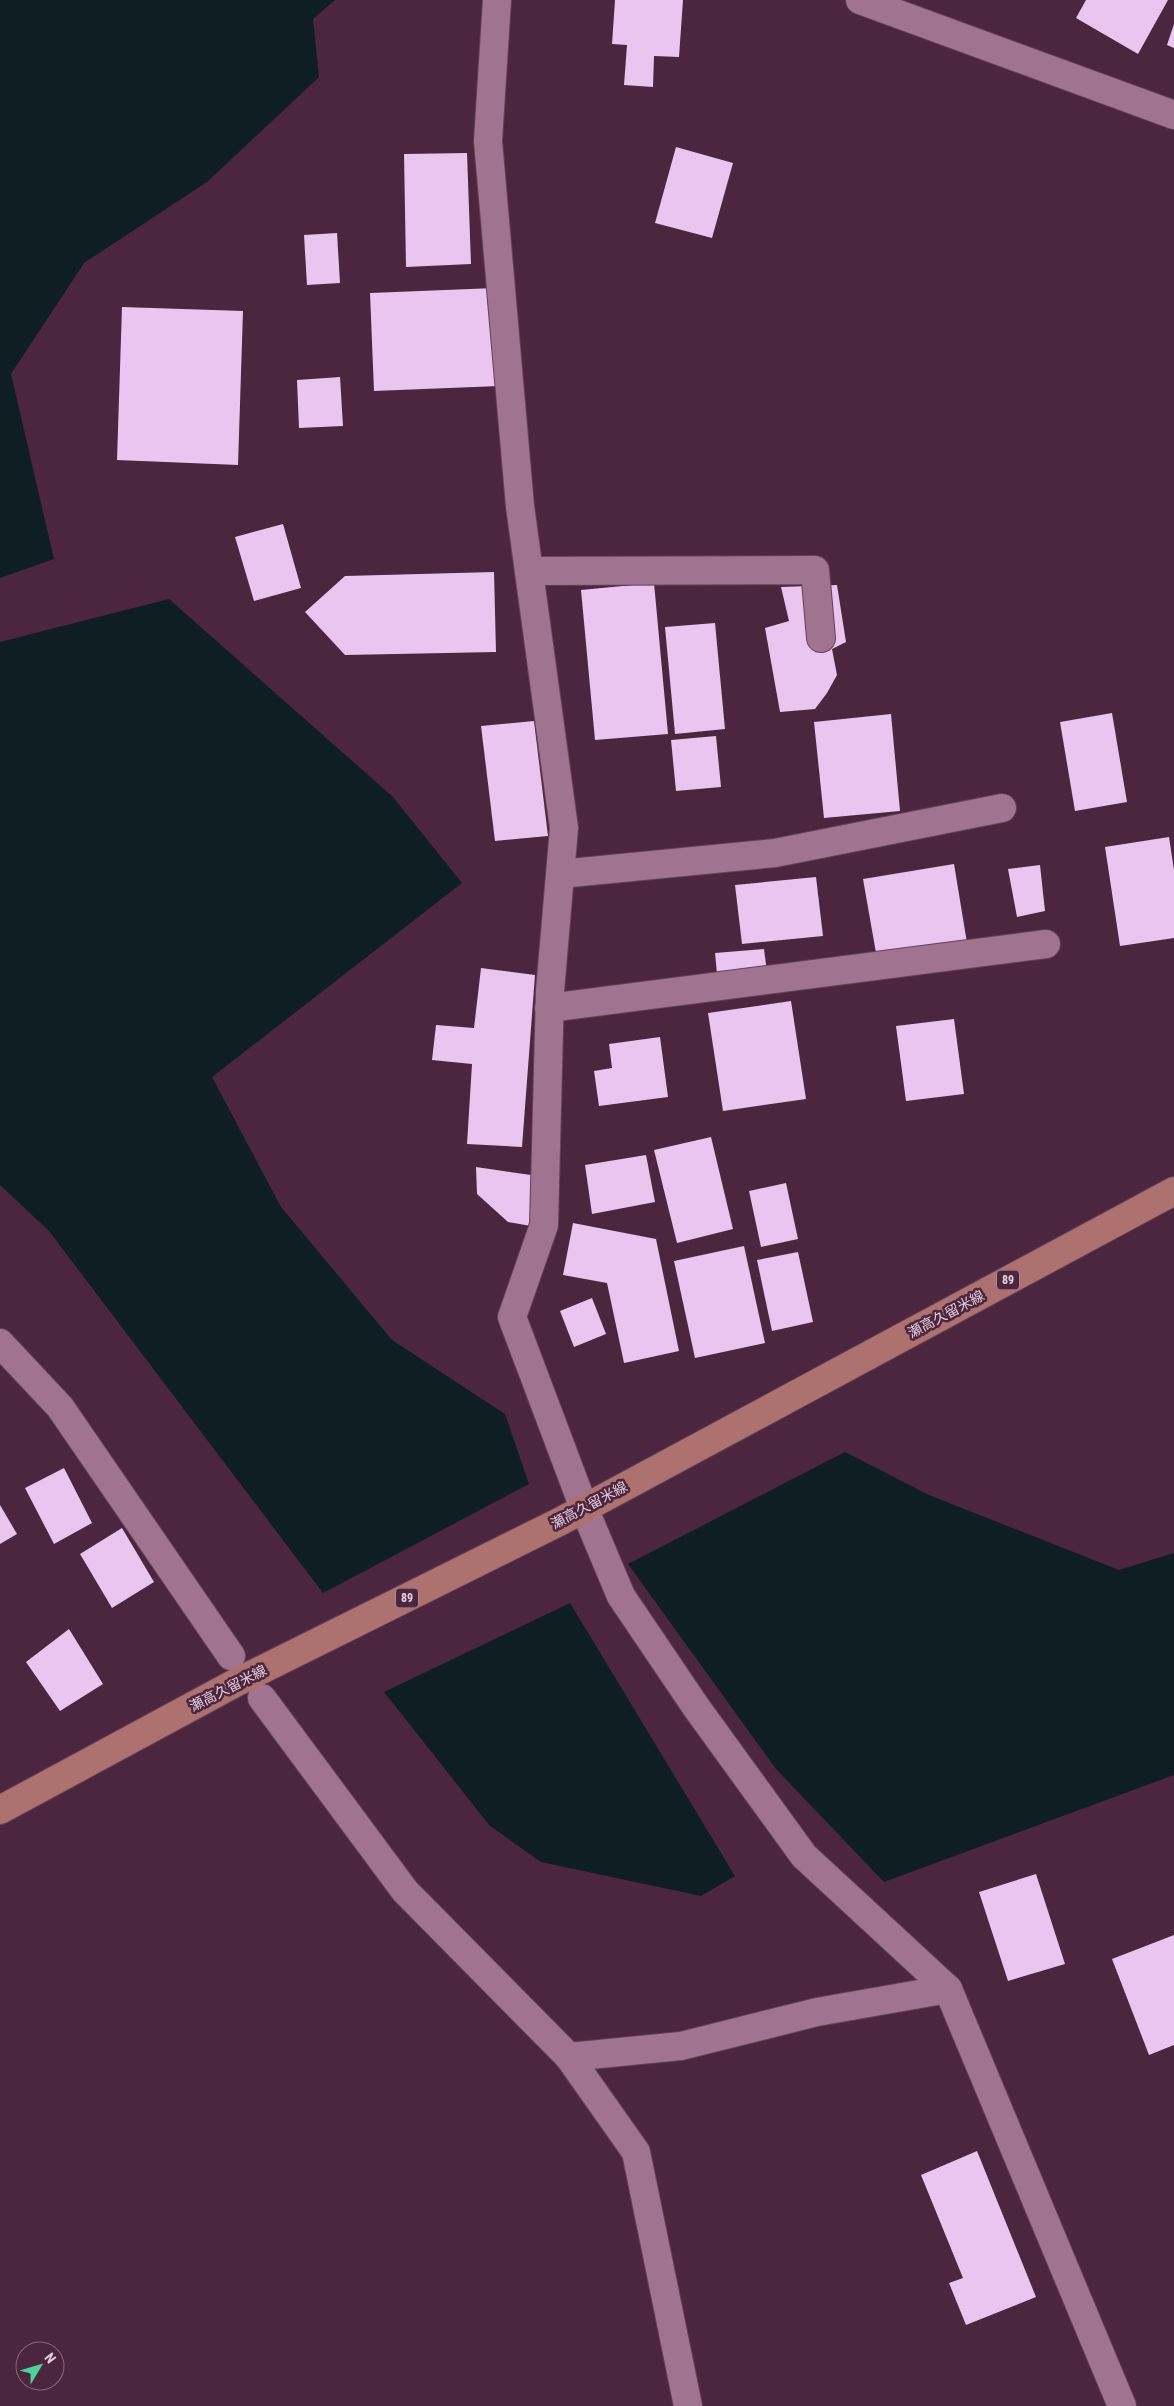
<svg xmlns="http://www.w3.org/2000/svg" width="1174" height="2406" font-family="'Roboto Condensed','Noto Sans JP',sans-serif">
  <rect width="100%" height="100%" fill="#4c253f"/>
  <g fill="#0f1e23">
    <path d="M 0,0 L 335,0 L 313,19 L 319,77 L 207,182 L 84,263 L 11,374 L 54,559 L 0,578 Z"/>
    <path d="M 169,599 L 393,797 L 462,883 L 212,1077 L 281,1207 L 392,1340 L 505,1414 L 529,1484 L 323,1593 L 49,1231 L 0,1185 L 0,642 Z"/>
    <path d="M 845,1452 L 929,1495 L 1119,1570 L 1174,1553 L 1174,1775 L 884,1882 L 776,1769 L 628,1564 Z"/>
    <path d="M 570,1603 L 735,1876 L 701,1896 L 541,1862 L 490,1826 L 384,1692 Z"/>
  </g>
  <g fill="#e9c5f0">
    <path d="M 615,0 L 683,0 L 679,57 L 654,56 L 653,87 L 624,85 L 627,45 L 612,44 Z"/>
    <path d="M 1086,0 L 1168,0 L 1138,54 L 1076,18 Z"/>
    <path d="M 1174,24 L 1174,48 L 1167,45 Z"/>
    <path d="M 676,147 L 733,163 L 712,238 L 655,223 Z"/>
    <path d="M 467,153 L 471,264 L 406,267 L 404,154 Z"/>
    <path d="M 337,233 L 340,283 L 307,285 L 304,235 Z"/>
    <path d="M 495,288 L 499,386 L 374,391 L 370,293 Z"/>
    <path d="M 122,307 L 243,311 L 238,465 L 117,460 Z"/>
    <path d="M 340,377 L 343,426 L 299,428 L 297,380 Z"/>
    <path d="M 283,524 L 301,588 L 254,601 L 235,537 Z"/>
    <path d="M 494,572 L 496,652 L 345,655 L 305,612 L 345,576 Z"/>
    <path d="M 654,583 L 668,734 L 595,740 L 581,590 Z"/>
    <path d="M 837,585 L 846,642 L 832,649 L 837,675 L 827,693 L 815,709 L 780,712 L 765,628 L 789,621 L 781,587 Z"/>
    <path d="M 715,623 L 725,729 L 675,734 L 665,627 Z"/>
    <path d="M 1112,713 L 1127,802 L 1075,811 L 1060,722 Z"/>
    <path d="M 891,714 L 900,811 L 824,818 L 814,722 Z"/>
    <path d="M 534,721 L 548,836 L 495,841 L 481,726 Z"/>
    <path d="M 716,736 L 721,787 L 676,791 L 671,740 Z"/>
    <path d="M 1169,837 L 1174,870 L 1174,938 L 1120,946 L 1105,847 Z"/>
    <path d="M 954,864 L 969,955 L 879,970 L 863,879 Z"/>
    <path d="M 1040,865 L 1045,911 L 1017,917 L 1008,869 Z"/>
    <path d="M 816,877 L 823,936 L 742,944 L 735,885 Z"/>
    <path d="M 764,949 L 768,980 L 718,985 L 715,953 Z"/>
    <path d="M 481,968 L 535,975 L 522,1147 L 467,1144 L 472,1064 L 432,1060 L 436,1025 L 474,1028 Z"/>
    <path d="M 791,1001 L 806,1099 L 723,1111 L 708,1013 Z"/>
    <path d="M 954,1019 L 964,1094 L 906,1101 L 896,1026 Z"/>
    <path d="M 660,1037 L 668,1097 L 599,1106 L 594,1071 L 612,1068 L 609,1044 Z"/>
    <path d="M 711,1137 L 733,1229 L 677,1243 L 654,1150 Z"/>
    <path d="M 646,1155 L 655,1202 L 592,1214 L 585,1165 Z"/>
    <path d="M 476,1167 L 531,1175 L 531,1226 L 508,1222 L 477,1194 Z"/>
    <path d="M 786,1183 L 798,1239 L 761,1247 L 749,1191 Z"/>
    <path d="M 573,1223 L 656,1239 L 679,1351 L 624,1363 L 607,1283 L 563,1275 Z"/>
    <path d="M 744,1246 L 765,1343 L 695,1358 L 674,1261 Z"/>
    <path d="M 798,1252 L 813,1322 L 772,1331 L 757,1260 Z"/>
    <path d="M 592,1298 L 606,1334 L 574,1347 L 560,1311 Z"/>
    <path d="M 64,1468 L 92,1523 L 54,1544 L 25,1488 Z"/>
    <path d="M 0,1505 L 17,1534 L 0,1544 Z"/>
    <path d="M 122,1528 L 154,1582 L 112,1608 L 80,1554 Z"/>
    <path d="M 69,1629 L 103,1684 L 60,1711 L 26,1662 Z"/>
    <path d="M 1036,1874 L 1065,1964 L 1008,1981 L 979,1892 Z"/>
    <path d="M 1174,1935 L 1174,2045 L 1149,2055 L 1112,1959 Z"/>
    <path d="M 977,2151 L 1036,2297 L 966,2325 L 949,2283 L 963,2278 L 921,2175 Z"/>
  </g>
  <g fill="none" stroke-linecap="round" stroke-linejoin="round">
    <defs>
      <g id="minor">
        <path d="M 497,0 L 488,141 L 520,506 L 564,828 L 550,991 L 544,1225 L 512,1317 L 584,1508 L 621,1596 L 696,1707 L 804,1856 L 948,1989 L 1122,2406"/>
        <path d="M 529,571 L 815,570 L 821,638"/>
        <path d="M 560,874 L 775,853 L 1002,808"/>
        <path d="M 549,1008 L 1046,944"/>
        <path d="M 0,1343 L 60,1407 L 231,1656"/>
        <path d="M 262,1698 L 405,1891 L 569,2057 L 636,2152 L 688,2406"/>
        <path d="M 569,2057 L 681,2046 L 817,2012 L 948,1989"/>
      </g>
      <path id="tertiary" d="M 860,0 L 1174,115"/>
      <path id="primary" d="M 0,1810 L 237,1682 L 559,1522 L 1174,1191"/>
    </defs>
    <use href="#minor" stroke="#634259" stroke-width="30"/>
    <use href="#tertiary" stroke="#634259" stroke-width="30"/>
    <use href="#primary" stroke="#634259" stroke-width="30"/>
    <use href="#minor" stroke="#a07390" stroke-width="28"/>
    <use href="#tertiary" stroke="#a07390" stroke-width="28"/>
    <use href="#primary" stroke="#ad7270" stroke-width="28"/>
  </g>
  <g text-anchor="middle" stroke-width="5" stroke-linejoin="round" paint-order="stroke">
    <g fill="#4c253f" stroke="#b89bae" stroke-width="1">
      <rect x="997" y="1270.5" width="22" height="19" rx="4"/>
      <rect x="396" y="1588.5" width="22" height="19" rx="4"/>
    </g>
    <g font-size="12" font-weight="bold" fill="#e7cedd">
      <text x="1008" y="1284">89</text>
      <text x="407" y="1602">89</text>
    </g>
    <g font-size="14" fill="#e7cedd" stroke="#4c253f">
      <text transform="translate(946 1314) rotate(-28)" y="5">瀬高久留米線</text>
      <text transform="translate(589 1505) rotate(-28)" y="5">瀬高久留米線</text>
      <text transform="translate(228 1688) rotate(-27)" y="5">瀬高久留米線</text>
    </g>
  </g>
  <g transform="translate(40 2366) rotate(52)"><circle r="24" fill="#4c253f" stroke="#8a697e"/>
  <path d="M0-4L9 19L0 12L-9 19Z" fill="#4fd399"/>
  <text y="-8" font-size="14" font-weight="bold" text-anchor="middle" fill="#e7cedd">N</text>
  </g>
</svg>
